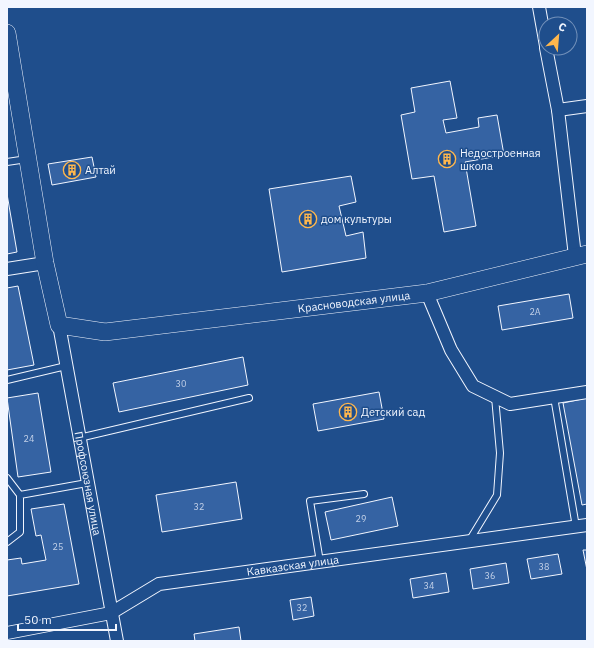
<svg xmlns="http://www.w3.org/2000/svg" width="594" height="648" font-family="'IBM Plex Sans',sans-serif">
  <rect width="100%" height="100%" fill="#1f4e8c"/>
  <g fill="#3563a3" stroke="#f2f6ff">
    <path d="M 450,81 L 457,118 L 443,120 L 446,133 L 479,127 L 478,118 L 497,115 L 504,155 L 465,162 L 476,226 L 444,232 L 434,176 L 412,179 L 401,115 L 415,112 L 411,88 Z"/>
    <path d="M 92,157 L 96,177 L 52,185 L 48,164 Z"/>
    <path d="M 351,176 L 356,202 L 339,206 L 346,236 L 363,232 L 366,258 L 282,272 L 269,189 Z"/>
    <path d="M 7,194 L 17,252 L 7,254 Z"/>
    <path d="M 18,286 L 34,365 L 7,370 L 7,288 Z"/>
    <path d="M 569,294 L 573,318 L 502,330 L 498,306 Z"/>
    <path d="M 243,357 L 248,385 L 119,412 L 113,383 Z"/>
    <path d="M 379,392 L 384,419 L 318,431 L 313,404 Z"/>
    <path d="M 38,393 L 51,472 L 18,477 L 7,398 Z"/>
    <path d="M 587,398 L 587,504 L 582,505 L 563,403 Z"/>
    <path d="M 236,482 L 242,519 L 162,532 L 156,495 Z"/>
    <path d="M 392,497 L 398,526 L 331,540 L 325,512 Z"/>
    <path d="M 64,504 L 79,584 L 7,596 L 7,560 L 21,558 L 22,564 L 46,560 L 41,535 L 36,536 L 31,509 Z"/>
    <path d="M 583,550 L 587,550 L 587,570 Z"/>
    <path d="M 558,554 L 562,574 L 531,579 L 527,559 Z"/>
    <path d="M 506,563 L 509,583 L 473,589 L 470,569 Z"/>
    <path d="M 446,573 L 449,592 L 413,598 L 410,579 Z"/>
    <path d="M 311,597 L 314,616 L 293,620 L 290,600 Z"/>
    <path d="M 239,627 L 241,641 L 195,641 L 194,634 Z"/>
  </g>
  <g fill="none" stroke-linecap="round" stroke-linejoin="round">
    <defs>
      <g id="lane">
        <path d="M 7,162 L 27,159"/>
        <path d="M 7,380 L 66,366"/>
        <path d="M 554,397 L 576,527"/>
        <path d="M 79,438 L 249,398"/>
        <path d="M 7,478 L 20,495"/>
        <path d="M 469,541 L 497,495 L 500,453 L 495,397"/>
        <path d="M 7,542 L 20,532 L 20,495 L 87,483"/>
        <path d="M 320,562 L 310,501 L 364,494"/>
      </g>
      <g id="street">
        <path d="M 539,7 L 546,46"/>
        <path d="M 546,48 L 558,110 L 575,256"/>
        <path d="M 558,110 L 587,106"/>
        <path d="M 7,269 L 45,263"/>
        <path d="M 427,293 L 451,350 L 473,386 L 510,404 L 587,392"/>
        <path id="s1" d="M 59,325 L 117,641"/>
        <path id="s2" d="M 7,633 L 111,613 L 159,584 L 587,525"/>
      </g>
      <g id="secondary">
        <path id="s3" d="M 7,33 L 45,263 L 59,325 L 105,332 L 427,293 L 587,254"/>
      </g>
    </defs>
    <use href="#lane" stroke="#f2f6ff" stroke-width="8"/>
    <use href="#street" stroke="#f2f6ff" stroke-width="14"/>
    <use href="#secondary" stroke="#f2f6ff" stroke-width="18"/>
    <use href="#lane" stroke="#1f4e8c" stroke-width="6"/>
    <use href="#street" stroke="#1f4e8c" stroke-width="12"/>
    <use href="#secondary" stroke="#1f4e8c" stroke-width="17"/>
  </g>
  <defs>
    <symbol id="building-ring" viewBox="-11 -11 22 22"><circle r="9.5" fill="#1f4e8c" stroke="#ffb74d" stroke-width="1.5"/><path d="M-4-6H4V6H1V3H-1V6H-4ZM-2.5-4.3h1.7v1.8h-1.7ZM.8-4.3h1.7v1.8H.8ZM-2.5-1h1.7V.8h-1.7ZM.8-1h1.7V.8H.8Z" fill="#ffb74d"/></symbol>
  </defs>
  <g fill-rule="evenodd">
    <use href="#building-ring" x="437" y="149" width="20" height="20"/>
    <use href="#building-ring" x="62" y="160" width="20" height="20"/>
    <use href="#building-ring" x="298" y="209" width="20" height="20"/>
    <use href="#building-ring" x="338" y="402" width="20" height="20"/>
  </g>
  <g text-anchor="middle" stroke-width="3" stroke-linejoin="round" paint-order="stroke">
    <g font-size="9" fill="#c3d1e8">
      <text x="535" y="315">2А</text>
      <text x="181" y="387">30</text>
      <text x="29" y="442">24</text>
      <text x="199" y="510">32</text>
      <text x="361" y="522">29</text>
      <text x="58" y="550">25</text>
      <text x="544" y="570">38</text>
      <text x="490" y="579">36</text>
      <text x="429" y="589">34</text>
      <text x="302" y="611">32</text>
    </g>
    <g font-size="11" fill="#f2f6ff" stroke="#1f4e8c" text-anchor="start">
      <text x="460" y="157">Недостроенная<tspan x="460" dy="13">школа</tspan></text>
      <text x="85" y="174">Алтай</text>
      <text x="321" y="223">дом культуры</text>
      <text x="361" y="416">Детский сад</text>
    </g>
    <g font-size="11" fill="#f2f6ff" stroke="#1f4e8c">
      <text dy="4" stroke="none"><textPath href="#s3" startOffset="594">Красноводская улица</textPath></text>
      <text dy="4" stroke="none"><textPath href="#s1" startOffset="161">Профсоюзная улица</textPath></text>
      <text dy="4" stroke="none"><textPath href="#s2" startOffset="297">Кавказская улица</textPath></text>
    </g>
  </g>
  <rect width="594" height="648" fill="none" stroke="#f2f6ff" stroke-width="16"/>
  <g transform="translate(558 36) rotate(26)"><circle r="19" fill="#1f4e8c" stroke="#7391ba"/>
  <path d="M0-3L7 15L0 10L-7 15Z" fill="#ffb74d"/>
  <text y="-6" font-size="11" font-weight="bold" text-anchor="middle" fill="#f2f6ff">С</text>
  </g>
  <path d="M18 624v6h98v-6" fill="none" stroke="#f2f6ff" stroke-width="2"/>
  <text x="24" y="624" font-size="12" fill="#f2f6ff" stroke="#1f4e8c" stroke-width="3" paint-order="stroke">50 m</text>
</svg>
